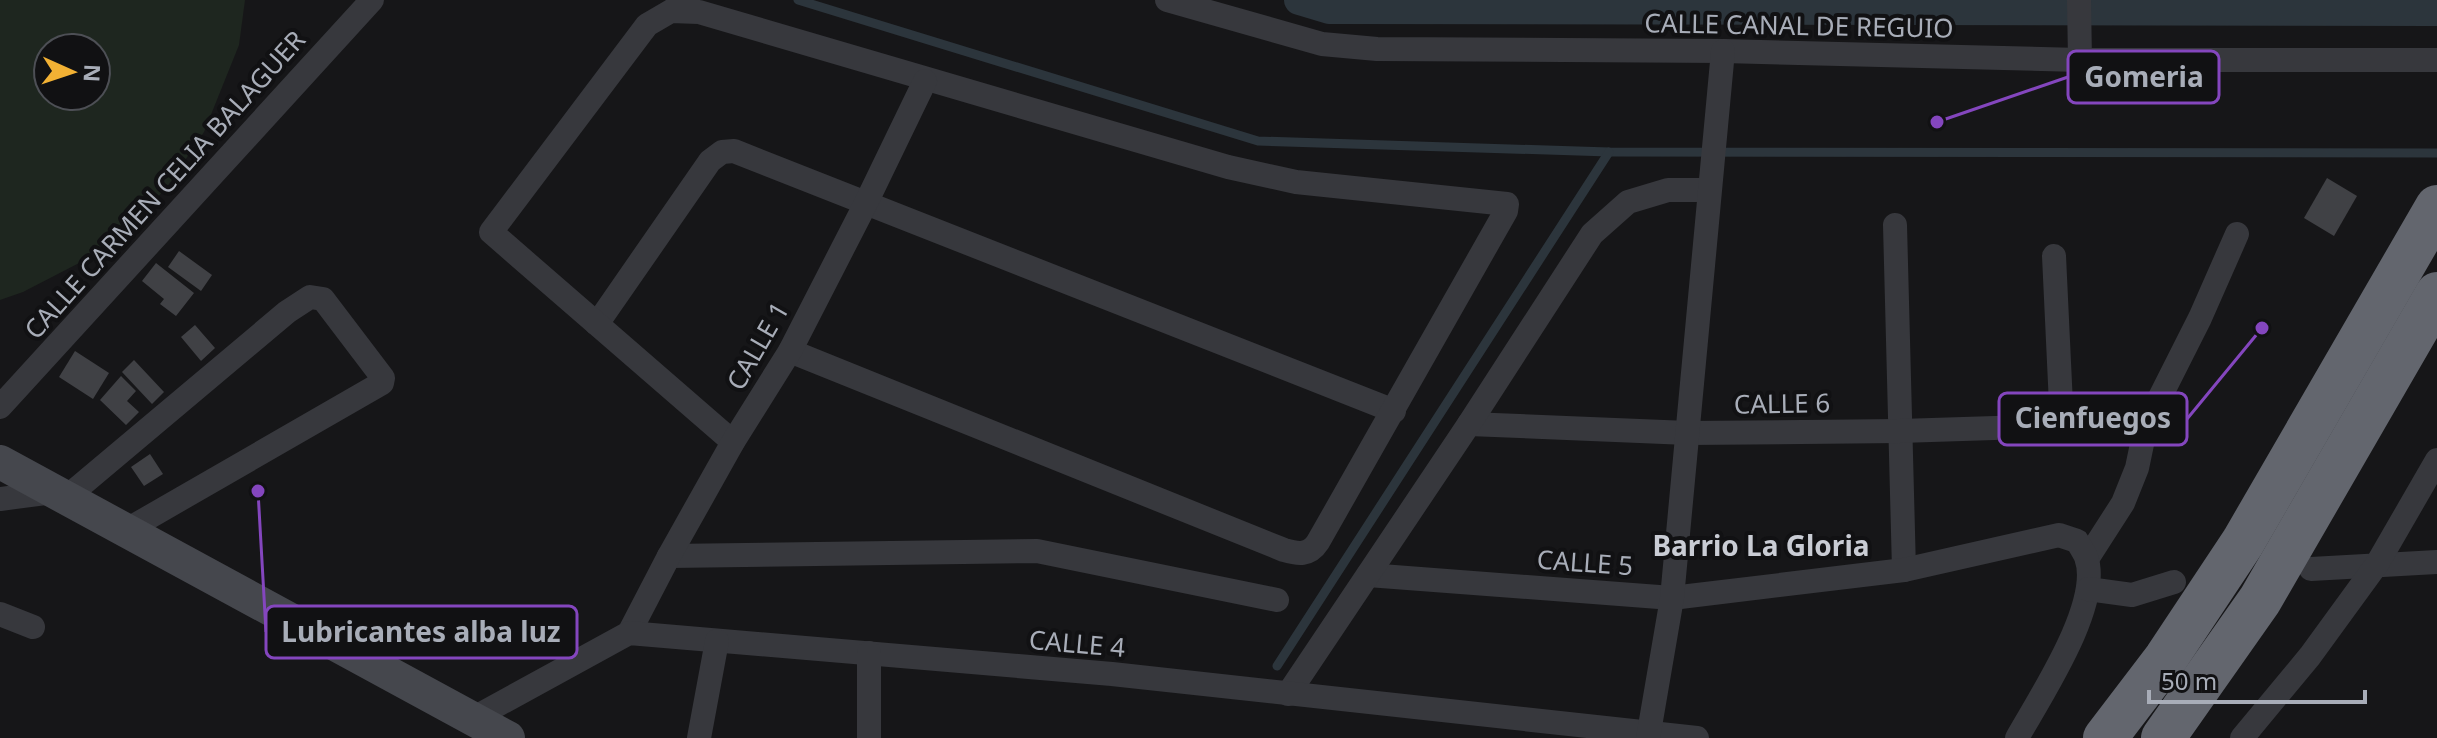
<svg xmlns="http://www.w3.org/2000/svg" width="2437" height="738" font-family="'Noto Sans',sans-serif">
  <rect width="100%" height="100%" fill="#161618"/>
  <path fill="#1e261f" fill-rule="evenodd" d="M 0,0 L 245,0 L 239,45 L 204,132 L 169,184 L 138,220 L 83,261 L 23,292 L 0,300 ZM 48,48 L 96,48 L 96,96 L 48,96 Z"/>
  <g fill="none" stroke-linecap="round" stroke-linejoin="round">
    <g stroke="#2c353c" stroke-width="9">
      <path d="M 798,0 L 1258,141 L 1609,152 L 2437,153"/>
      <path d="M 1277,666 L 1609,152"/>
    </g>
    <path stroke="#2c353c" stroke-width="30" d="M 1299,0 L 1329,9 L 2437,11"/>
  </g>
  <g fill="#404145">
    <path d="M 2327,178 L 2357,196 L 2334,236 L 2304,218 Z"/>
    <path d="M 179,251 L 212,275 L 201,291 L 168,267 Z"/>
    <path d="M 156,263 L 194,293 L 176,316 L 160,304 L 164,299 L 142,281 Z"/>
    <path d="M 195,325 L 215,348 L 201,361 L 181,337 Z"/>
    <path d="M 75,351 L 109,373 L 93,399 L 59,377 Z"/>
    <path d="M 134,360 L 164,392 L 152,404 L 122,372 Z"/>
    <path d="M 121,376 L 136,391 L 127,401 L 139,412 L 126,425 L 100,400 Z"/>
    <path d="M 150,454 L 163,474 L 144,486 L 131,467 Z"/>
  </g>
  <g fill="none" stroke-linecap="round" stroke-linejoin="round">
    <g stroke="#37383d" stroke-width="24">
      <path d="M 1167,0 L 1322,44 L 1377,49 L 1723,51 L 2080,60 L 2437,60"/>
      <path d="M 2079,0 L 2080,60"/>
      <path d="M 1895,225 L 1904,570"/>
      <path d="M 2054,256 L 2062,426"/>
      <path d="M 597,324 L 710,161 L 722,152 L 734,151 L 1394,411"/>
      <path d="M 0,407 L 372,0"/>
      <path d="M 1469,424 L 1688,433 L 1900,431 L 2094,425"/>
      <path d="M 733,442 L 491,232 L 647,25 L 671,11 L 699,12 L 1228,167 L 1296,182 L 1507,204 L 1506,211 L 1318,542 C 1309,556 1298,554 1284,550 L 790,351"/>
      <path d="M 67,497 L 287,312 L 310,297 L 323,299 L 383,378 L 382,383 L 125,531"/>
      <path d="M 0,499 L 53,492"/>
      <path d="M 669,556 L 1037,551 L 1277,600"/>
      <path d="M 2087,559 L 2123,503 L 2137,468 L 2146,425 L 2200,318 L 2237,234"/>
      <path d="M 2311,569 L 2437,562"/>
      <path d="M 1368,575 L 1672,598 L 1904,570 L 2059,535 L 2077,541 C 2080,546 2084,552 2086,557 C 2103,603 2040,697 2017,738"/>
      <path d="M 2088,589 L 2132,595 L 2174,582"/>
      <path d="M 0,614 L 33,627"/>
      <path d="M 629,633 L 669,556 L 733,442 L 790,351 L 865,205 L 925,81"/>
      <path d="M 1288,694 L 1469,424 L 1592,234 L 1628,202 L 1668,190 L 1708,190"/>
      <path d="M 472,719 L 629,633 L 1112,674 L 1697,738"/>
      <path d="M 699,738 L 717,641"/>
      <path d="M 869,738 L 869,653"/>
      <path d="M 1648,738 L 1672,598 L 1723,51"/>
      <path d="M 2242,738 L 2310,656 L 2377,564 L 2437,460"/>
    </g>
    <path stroke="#45474d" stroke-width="34" d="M 0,462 L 508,738"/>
    <g stroke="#63666e" stroke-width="44">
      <path d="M 2105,738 L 2166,658 L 2243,542 L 2437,207"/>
      <path d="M 2163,738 L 2260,600 L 2437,294"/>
    </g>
  </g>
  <g text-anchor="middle" stroke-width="8" stroke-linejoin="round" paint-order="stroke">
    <g font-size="26" fill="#a8adb8" stroke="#111113">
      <text transform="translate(1799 26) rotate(1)" y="9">CALLE CANAL DE REGUIO</text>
      <text transform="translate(165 185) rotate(-48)" y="9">CALLE CARMEN CELIA BALAGUER</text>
      <text transform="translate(758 346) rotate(-60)" y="9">CALLE 1</text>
      <text transform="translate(1782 404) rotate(-1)" y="9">CALLE 6</text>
      <text transform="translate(1585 563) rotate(4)" y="9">CALLE 5</text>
      <text transform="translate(1077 644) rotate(5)" y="9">CALLE 4</text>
    </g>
    <g font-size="28" font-weight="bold" fill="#c9ccd4" stroke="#111113">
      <text x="1761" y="556">Barrio La Gloria</text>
    </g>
  </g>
  <path fill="none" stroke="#8446be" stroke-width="3" d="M1937 122L2068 77M2262 328L2187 419M258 491L266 632"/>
  <g fill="#8446be" stroke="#111113" stroke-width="3">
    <circle cx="1937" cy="122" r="8"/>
    <circle cx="2262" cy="328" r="8"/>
    <circle cx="258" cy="491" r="8"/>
  </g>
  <g fill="#111113" stroke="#8446be" stroke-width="3">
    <rect x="2068" y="51" width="151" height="52" rx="8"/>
    <rect x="1999" y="393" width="188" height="52" rx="8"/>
    <rect x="266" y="606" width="311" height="52" rx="8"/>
  </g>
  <g font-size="28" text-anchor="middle" font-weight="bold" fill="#a8adb8">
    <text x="2144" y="87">Gomeria</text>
    <text x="2093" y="428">Cienfuegos</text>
    <text x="421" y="642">Lubricantes alba luz</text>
  </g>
  <g transform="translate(72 72) rotate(93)"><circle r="38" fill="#111113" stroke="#4d4f55" stroke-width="2"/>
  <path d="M0-6L14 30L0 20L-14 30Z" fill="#f2b134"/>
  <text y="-12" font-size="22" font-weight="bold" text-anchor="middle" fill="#a8adb8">N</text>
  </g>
  <path d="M2149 690v12h216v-12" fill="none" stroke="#a8adb8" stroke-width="4"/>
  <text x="2161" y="690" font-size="24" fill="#a8adb8" stroke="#111113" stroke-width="6" paint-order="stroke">50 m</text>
</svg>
